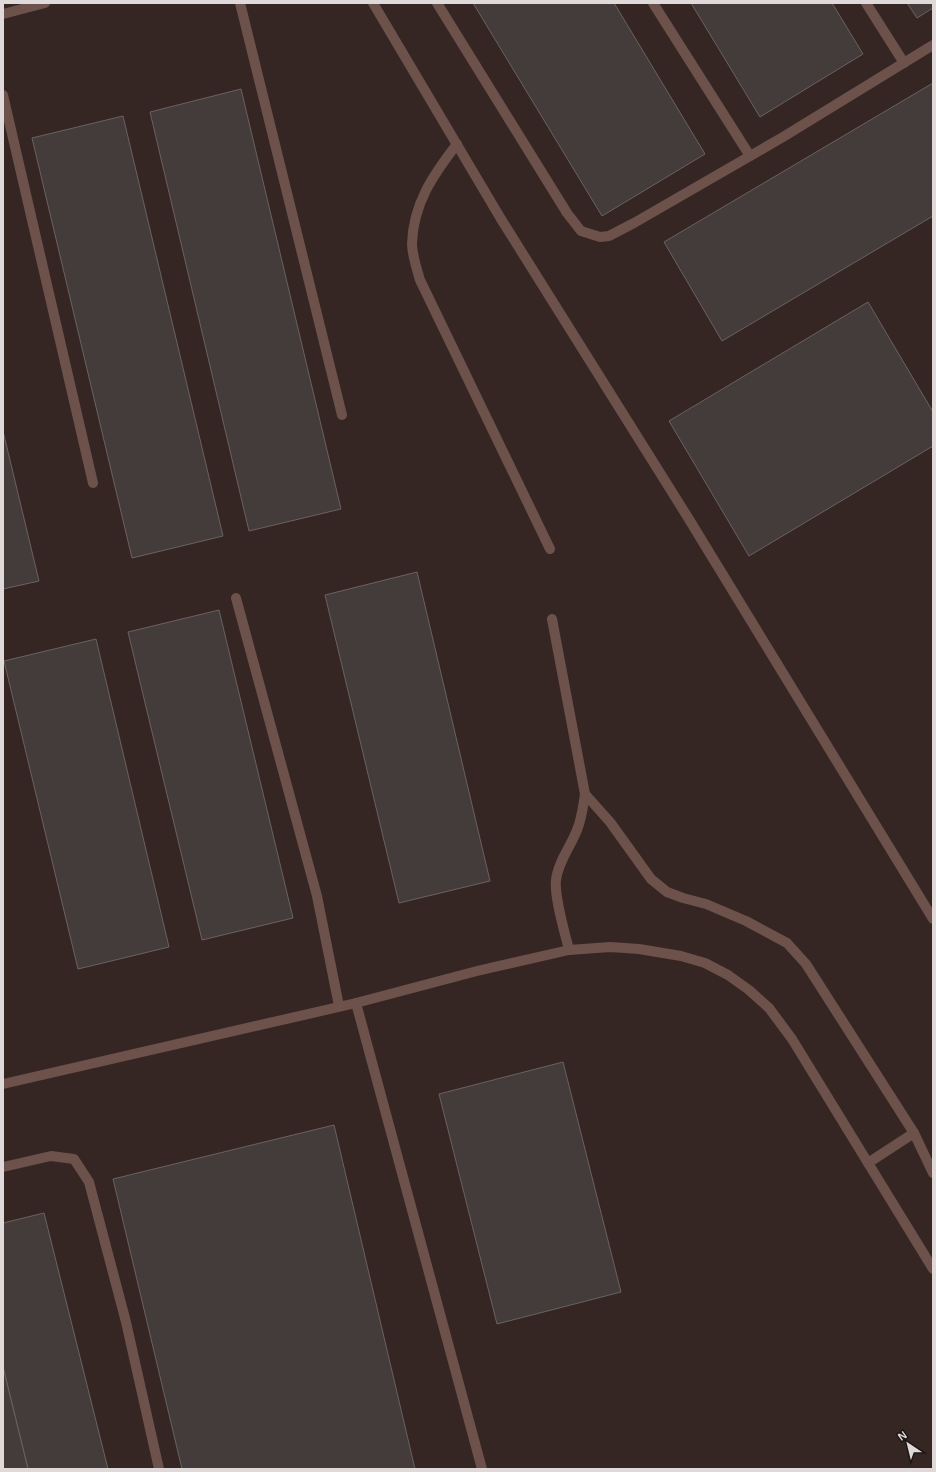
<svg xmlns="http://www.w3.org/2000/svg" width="936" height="1472" font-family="Helvetica,sans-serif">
  <rect width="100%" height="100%" fill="#27201e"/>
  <rect fill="#352624" x="3" y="3" width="930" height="1466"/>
  <g fill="#443c3a" stroke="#6b6260">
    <path d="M 473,3 L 614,3 L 705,154 L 602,216 Z"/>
    <path d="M 691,3 L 832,3 L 863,54 L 760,117 Z"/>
    <path d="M 907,3 L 933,3 L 933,8 L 917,18 Z"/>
    <path d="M 933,83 L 933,216 L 722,341 L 664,242 Z"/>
    <path d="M 241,89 L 341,509 L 249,531 L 150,112 Z"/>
    <path d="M 123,116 L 223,536 L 132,558 L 32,138 Z"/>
    <path d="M 868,302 L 933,412 L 933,446 L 749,556 L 669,421 Z"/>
    <path d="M 3,431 L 39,581 L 3,589 Z"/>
    <path d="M 417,572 L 490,881 L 399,903 L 325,595 Z"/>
    <path d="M 219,610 L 293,918 L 202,940 L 128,632 Z"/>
    <path d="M 96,639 L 169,947 L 78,969 L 4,661 Z"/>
    <path d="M 563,1062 L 621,1292 L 497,1324 L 439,1094 Z"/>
    <path d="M 334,1125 L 415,1469 L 182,1469 L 113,1179 Z"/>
    <path d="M 44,1213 L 108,1469 L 28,1469 L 3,1367 L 3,1223 Z"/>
    <path d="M 3,1367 L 28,1469 L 3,1469 Z"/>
  </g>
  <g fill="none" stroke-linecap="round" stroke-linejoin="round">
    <g stroke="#6d514b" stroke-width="10">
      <path d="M 240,3 L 342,415"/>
      <path d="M 373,3 L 501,219 L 687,516 L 933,919"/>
      <path d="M 437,3 L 567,213 L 581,231 L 600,237 L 609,236 L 634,223 L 783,137 L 933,45"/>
      <path d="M 653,3 L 750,156"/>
      <path d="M 866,3 L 904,63"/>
      <path d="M 3,95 L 93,483"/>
      <path d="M 457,144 C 433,175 413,204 412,244 C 412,254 417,270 420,280 L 550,549"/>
      <path d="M 236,598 L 317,896 L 339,1006"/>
      <path d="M 552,619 L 585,794 C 583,806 582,818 577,830 C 571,846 558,862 556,880 C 554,897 565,933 569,950"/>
      <path d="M 585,794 L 610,822 L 651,879 L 667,892 L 683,898 L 706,904 L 746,921 L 787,943 L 806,964 L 914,1133 L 933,1173"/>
      <path d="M 356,1003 L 482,1469"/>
      <path d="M 868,1163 L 914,1133"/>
      <path d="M 3,1167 L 51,1156 L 74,1159 L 89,1182 L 126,1322 L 159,1469"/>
    </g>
    <g stroke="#6d514b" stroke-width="10">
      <path d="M 3,14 L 45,3"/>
      <path d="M 3,1084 L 356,1003 L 477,971 L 569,950 L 610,947 L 639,949 L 681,956 L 705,963 L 728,975 L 749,990 L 769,1008 L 792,1039 L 933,1269"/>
    </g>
  </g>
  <rect width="936" height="1472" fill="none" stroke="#dfdad9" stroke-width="8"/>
  <g transform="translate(908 1444) rotate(325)" stroke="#1e1715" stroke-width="3" paint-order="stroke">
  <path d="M0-3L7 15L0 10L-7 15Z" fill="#dfdad9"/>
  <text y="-6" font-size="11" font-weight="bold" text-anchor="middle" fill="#dfdad9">N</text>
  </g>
</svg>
